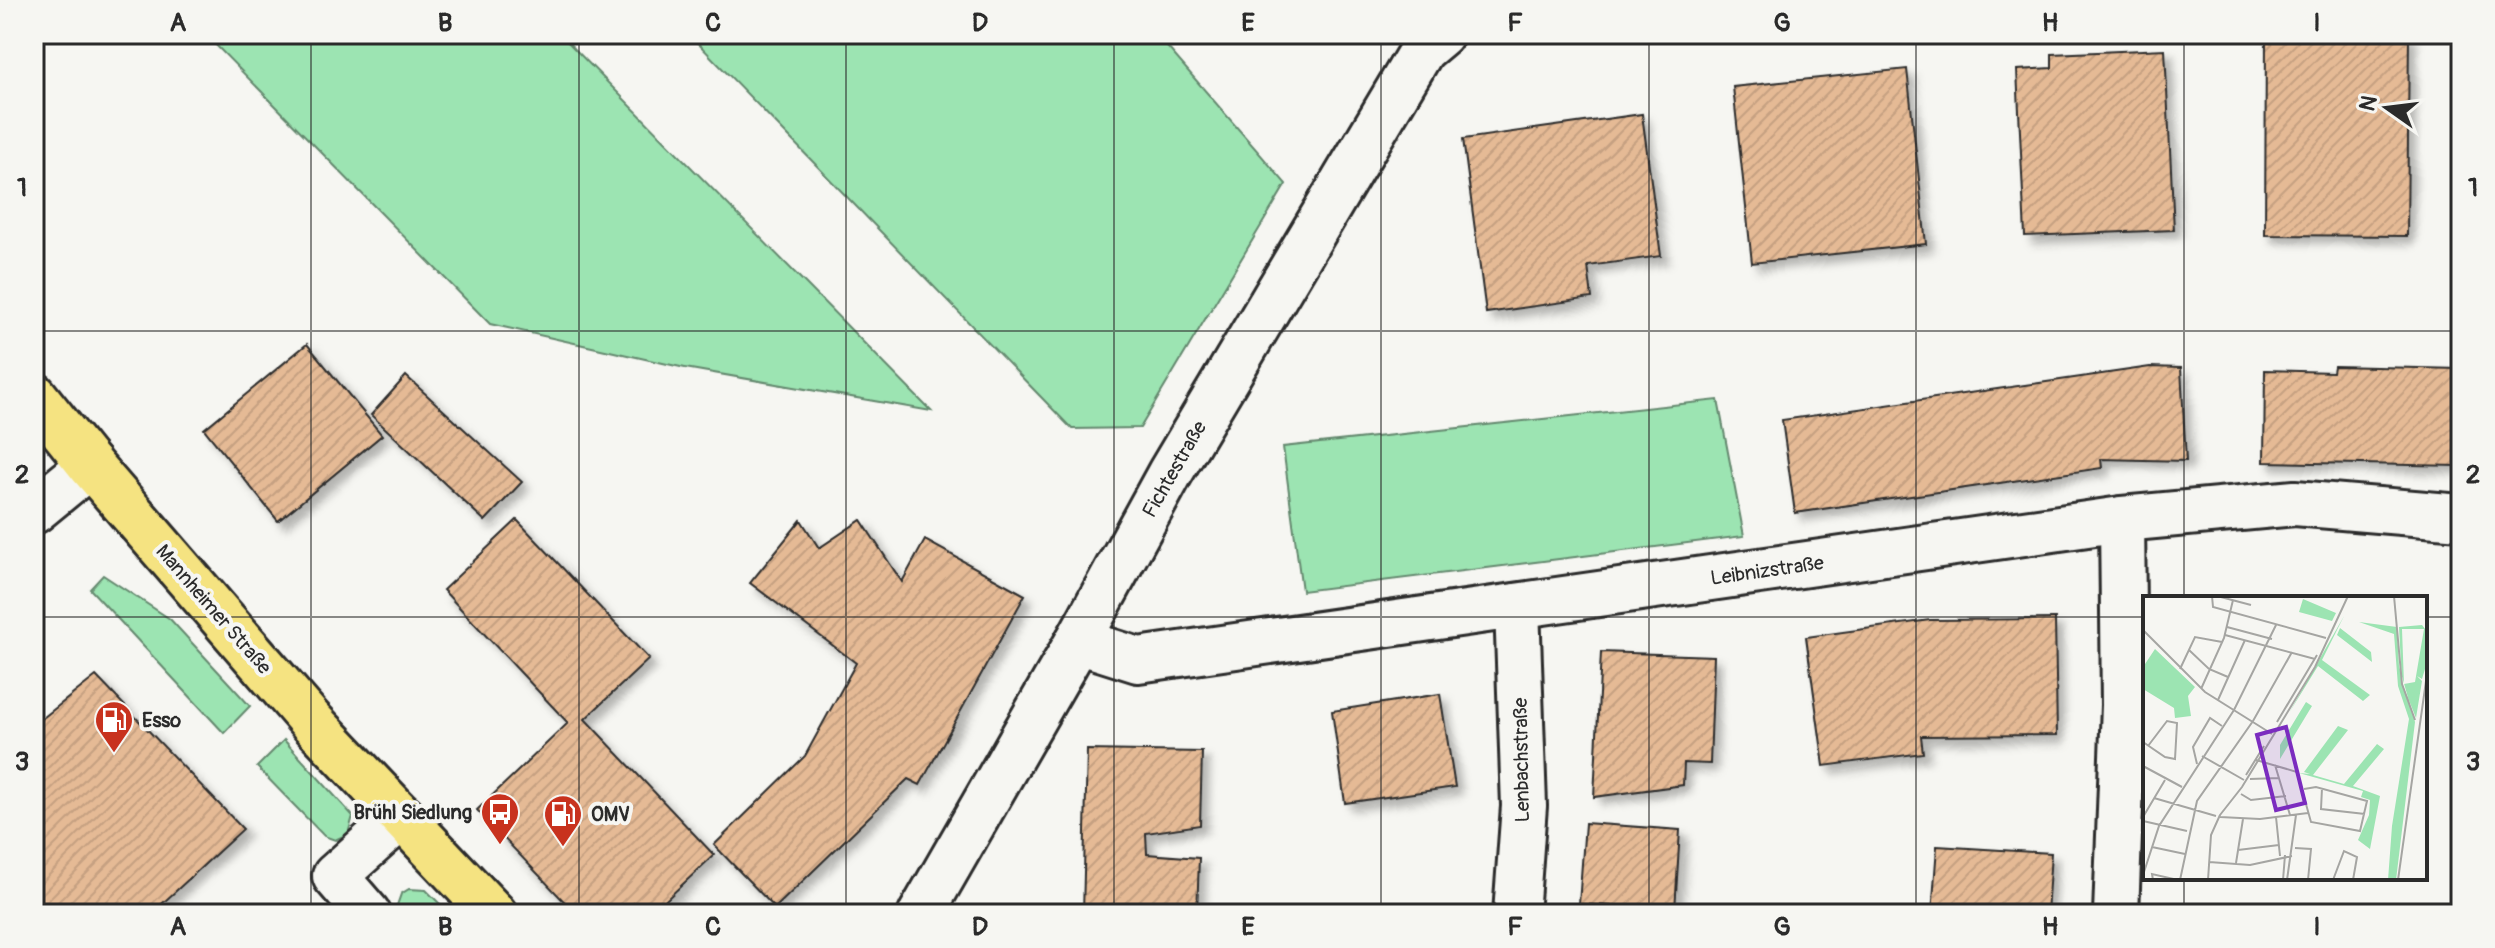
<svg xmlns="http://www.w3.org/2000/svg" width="2495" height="948" font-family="Pangolin,sans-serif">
  <defs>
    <pattern id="building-hatch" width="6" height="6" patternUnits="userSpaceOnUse" patternTransform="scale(2)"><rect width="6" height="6" fill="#e5ba95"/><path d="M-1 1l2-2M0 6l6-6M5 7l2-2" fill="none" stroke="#c5a081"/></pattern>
    <filter id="shadow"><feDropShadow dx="7" dy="7" stdDeviation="4" flood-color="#0004"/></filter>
  </defs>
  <rect width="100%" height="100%" fill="#f6f6f2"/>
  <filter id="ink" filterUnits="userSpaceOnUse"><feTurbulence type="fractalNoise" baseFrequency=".0125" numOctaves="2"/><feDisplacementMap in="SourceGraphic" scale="16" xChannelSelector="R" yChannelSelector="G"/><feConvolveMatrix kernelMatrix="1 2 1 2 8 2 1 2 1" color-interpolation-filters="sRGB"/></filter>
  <g filter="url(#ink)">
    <g fill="#9ce4b2" stroke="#64886e" stroke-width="2">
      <path d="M 205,34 L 560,34 L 931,411 L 685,368 L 490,324 Z"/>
      <path d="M 689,34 L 1156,34 L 1286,184 L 1140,428 L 1072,429 Z"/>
      <path d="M 1718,400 L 1744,536 L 1302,591 L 1283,447 Z"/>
      <path d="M 103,575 L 170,619 L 250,706 L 224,733 L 90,589 Z"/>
      <path d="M 284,740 L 353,816 L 348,834 L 335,840 L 324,836 L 257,767 Z"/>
      <path d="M 409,889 L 426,890 L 450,914 L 397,914 L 395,911 L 401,894 Z"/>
    </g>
    <g fill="url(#building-hatch)" stroke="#2b2b2b" stroke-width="2" filter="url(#shadow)">
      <path d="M 2266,34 L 2409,34 L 2407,236 L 2265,235 Z"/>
      <path d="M 2165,49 L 2174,230 L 2025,236 L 2017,70 L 2052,68 L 2052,54 Z"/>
      <path d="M 1907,69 L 1926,244 L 1752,263 L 1733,87 Z"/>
      <path d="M 1642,114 L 1661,256 L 1588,266 L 1592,298 L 1486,313 L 1463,139 Z"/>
      <path d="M 307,344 L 382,435 L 278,521 L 204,429 Z"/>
      <path d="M 2334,366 L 2460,369 L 2458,466 L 2264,462 L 2265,370 L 2333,372 Z"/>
      <path d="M 2150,367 L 2181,368 L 2186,461 L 2101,459 L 2102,468 L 1795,513 L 1782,420 Z"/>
      <path d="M 406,376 L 522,482 L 485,521 L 371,415 Z"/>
      <path d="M 517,520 L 649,659 L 585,719 L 714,855 L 651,914 L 576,914 L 477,810 L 568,723 L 443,590 Z"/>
      <path d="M 801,520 L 819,548 L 861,520 L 902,582 L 925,540 L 1025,595 L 920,785 L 908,779 L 775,908 L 714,845 L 805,756 L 856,663 L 750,583 Z"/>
      <path d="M 2055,619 L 2057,735 L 1921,736 L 1923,753 L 1824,766 L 1806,637 L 1930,620 Z"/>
      <path d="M 1601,652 L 1714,656 L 1710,764 L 1684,763 L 1683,785 L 1594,797 Z"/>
      <path d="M 96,676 L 243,829 L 151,914 L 34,914 L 34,725 Z"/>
      <path d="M 1440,694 L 1455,787 L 1345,803 L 1332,711 Z"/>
      <path d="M 1087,750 L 1202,752 L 1200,825 L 1146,833 L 1147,854 L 1199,858 L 1197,914 L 1083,914 Z"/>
      <path d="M 1585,823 L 1680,830 L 1675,910 L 1579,904 Z"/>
      <path d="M 1937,846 L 2051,853 L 2047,914 L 1932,914 Z"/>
    </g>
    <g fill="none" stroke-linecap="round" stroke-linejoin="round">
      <defs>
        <g id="minor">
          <path d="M 34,511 L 90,465"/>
          <path d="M 1078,641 L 1138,660 L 2122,519 L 2295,503 L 2461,517"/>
          <path d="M 368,914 L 335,876 L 402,816"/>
          <path d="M 921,914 L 1078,641 L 1170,473 L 1422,50 L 1441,34"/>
          <path d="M 1516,914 L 1524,806 L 1517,606"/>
          <path d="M 2116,914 L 2124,705 L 2122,519"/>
        </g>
        <path id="major" d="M 34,395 L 90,465 L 311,721 L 494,914"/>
      </defs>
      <use href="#minor" stroke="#2b2b2b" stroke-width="50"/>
      <use href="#major" stroke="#2b2b2b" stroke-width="50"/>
      <use href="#minor" stroke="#f6f6f2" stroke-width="44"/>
      <use href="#major" stroke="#f5e381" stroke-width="44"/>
    </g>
  </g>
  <path fill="none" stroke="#2b2b2b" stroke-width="2" stroke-opacity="0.55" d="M 311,34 L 311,914M 579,34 L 579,914M 846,34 L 846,914M 1114,34 L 1114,914M 1381,34 L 1381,914M 1649,34 L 1649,914M 1916,34 L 1916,914M 2184,34 L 2184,598M 34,331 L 2461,331M 34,617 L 2145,617M 2425,617 L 2461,617M 2184,878 L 2184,914"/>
  <defs>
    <symbol id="fuel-pin" viewBox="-11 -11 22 30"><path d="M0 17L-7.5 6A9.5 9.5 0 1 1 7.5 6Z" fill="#c8321e" stroke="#f6f6f2"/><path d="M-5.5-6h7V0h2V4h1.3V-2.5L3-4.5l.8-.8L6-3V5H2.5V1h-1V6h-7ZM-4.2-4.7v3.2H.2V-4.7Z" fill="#fff"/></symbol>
    <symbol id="bus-pin" viewBox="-11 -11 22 30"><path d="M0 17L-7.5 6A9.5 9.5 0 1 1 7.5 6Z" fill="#c8321e" stroke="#f6f6f2"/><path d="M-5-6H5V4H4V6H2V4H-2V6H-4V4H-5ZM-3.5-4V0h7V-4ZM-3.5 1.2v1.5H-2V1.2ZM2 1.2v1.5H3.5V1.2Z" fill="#fff"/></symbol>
  </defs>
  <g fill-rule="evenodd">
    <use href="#fuel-pin" x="92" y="698" width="44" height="60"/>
    <use href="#bus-pin" x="478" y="790" width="44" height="60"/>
    <use href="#fuel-pin" x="541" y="792" width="44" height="60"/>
  </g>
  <g text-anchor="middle" stroke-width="8" stroke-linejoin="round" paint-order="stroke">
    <g font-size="20" fill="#2b2b2b" stroke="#f6f6f2">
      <text transform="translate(1174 469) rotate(-60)" y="7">Fichtestraße</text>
      <text transform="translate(1767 570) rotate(-8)" y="7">Leibnizstraße</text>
      <text transform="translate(214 609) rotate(49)" y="7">Mannheimer Straße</text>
      <text transform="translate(1521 760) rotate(-91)" y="7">Lenbachstraße</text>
    </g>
    <g font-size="20" font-weight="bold" fill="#2b2b2b" stroke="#f6f6f2" text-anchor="start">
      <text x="142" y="727">Esso</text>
      <text x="472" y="819" text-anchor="end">Brühl Siedlung</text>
      <text x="591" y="821">OMV</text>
    </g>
  </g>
  <g transform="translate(2143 596)">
    <rect width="284" height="284" fill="#f6f6f2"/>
    <path d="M 160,3 L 193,17 L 189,25 L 156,16 ZM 201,20 L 179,64 L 227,99 L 220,105 L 175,70 L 146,117 ZM 216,26 L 254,31 L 256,70 L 272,126 L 253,284 L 245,284 L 249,230 L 266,123 L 255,90 L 251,38 ZM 284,28 L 282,73 L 279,83 L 274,80 L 279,85 L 273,122 L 259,87 L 256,31 L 279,29 L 283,34 ZM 259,33 L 281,33 L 272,86 L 261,88 ZM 197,32 L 228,56 L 229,66 L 194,39 ZM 12,53 L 52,91 L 45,100 L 48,120 L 32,122 L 31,112 L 0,93 L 0,71 ZM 163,106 L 169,110 L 137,163 L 137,149 ZM 195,130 L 205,134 L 170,179 L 201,188 L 234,148 L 241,153 L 210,190 L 237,200 L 227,253 L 215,244 L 226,219 L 227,204 L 218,201 L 220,195 L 156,177 L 167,178 L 161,176 Z" fill="#9ce4b2" fill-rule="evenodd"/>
    <path fill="none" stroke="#a5a5a2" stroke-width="2" d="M 69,0 L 70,11 L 183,42M 74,0 L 108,9M 251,0 L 259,88 L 272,124M 84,31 L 129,43M 0,34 L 62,96 L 129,138M 82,39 L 172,63M 46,54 L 66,73 L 85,81M 37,73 L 52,41 L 79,46M 58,93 L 81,42 L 90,4M 75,104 L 102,44M 134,126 L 174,59M 0,146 L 22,161 L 32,163 L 34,127 L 24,125 L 5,150M 59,160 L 101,184M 113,164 L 154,176 L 168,226 L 217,235 L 224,205 L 173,191 L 161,193M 54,168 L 50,151 L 67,122 L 79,130M 132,169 L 147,219M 0,170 L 39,191M 103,179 L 121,150M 107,183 L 136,182M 179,192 L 178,213 L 222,218M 98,198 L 108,204 L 143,200M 11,202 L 73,220M 77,219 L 99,191 L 172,71 L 205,0M 0,221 L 22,184M 77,221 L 117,223 L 165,217M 133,221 L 137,260M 0,225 L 44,235M 9,251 L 42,258M 152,252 L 168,253 L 165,284M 95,254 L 136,249M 66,266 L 107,269 L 149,260M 93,267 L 100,223M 1,276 L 16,230 L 91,114 L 133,29M 10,284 L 9,278 L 35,284M 37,284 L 54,205 L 110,125 L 149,56M 65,284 L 68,239 L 77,219M 140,284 L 142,259M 144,284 L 153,219M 190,284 L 201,255 L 214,261 L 210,284M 255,284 L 284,78"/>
    <path fill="#7b2cbf" fill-opacity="0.15" stroke="#7b2cbf" stroke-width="4" d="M 143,131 L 162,207 L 133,214 L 114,139 Z"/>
    <rect width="284" height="284" fill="none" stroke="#2b2b2b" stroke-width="4"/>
  </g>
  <rect width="2495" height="948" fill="none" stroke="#f6f6f2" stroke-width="88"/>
  <g transform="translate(2387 108) rotate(284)" stroke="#f6f6f2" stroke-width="6" paint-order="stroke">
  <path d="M0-6L14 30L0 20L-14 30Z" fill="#2b2b2b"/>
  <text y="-12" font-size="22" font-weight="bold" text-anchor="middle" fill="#2b2b2b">N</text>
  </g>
  <rect x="44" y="44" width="2407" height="860" fill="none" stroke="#2b2b2b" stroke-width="3"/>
  <g font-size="26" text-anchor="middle" font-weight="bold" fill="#2b2b2b">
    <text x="178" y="31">A</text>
    <text x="445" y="31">B</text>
    <text x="713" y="31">C</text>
    <text x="980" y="31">D</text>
    <text x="1248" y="31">E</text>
    <text x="1515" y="31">F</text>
    <text x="1782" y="31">G</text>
    <text x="2050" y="31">H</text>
    <text x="2317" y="31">I</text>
    <text x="22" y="196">1</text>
    <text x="2473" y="196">1</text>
    <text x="22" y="483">2</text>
    <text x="2473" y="483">2</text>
    <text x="22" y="770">3</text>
    <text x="2473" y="770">3</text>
    <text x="178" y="935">A</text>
    <text x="445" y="935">B</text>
    <text x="713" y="935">C</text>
    <text x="980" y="935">D</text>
    <text x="1248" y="935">E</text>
    <text x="1515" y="935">F</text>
    <text x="1782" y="935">G</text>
    <text x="2050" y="935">H</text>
    <text x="2317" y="935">I</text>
  </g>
</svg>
